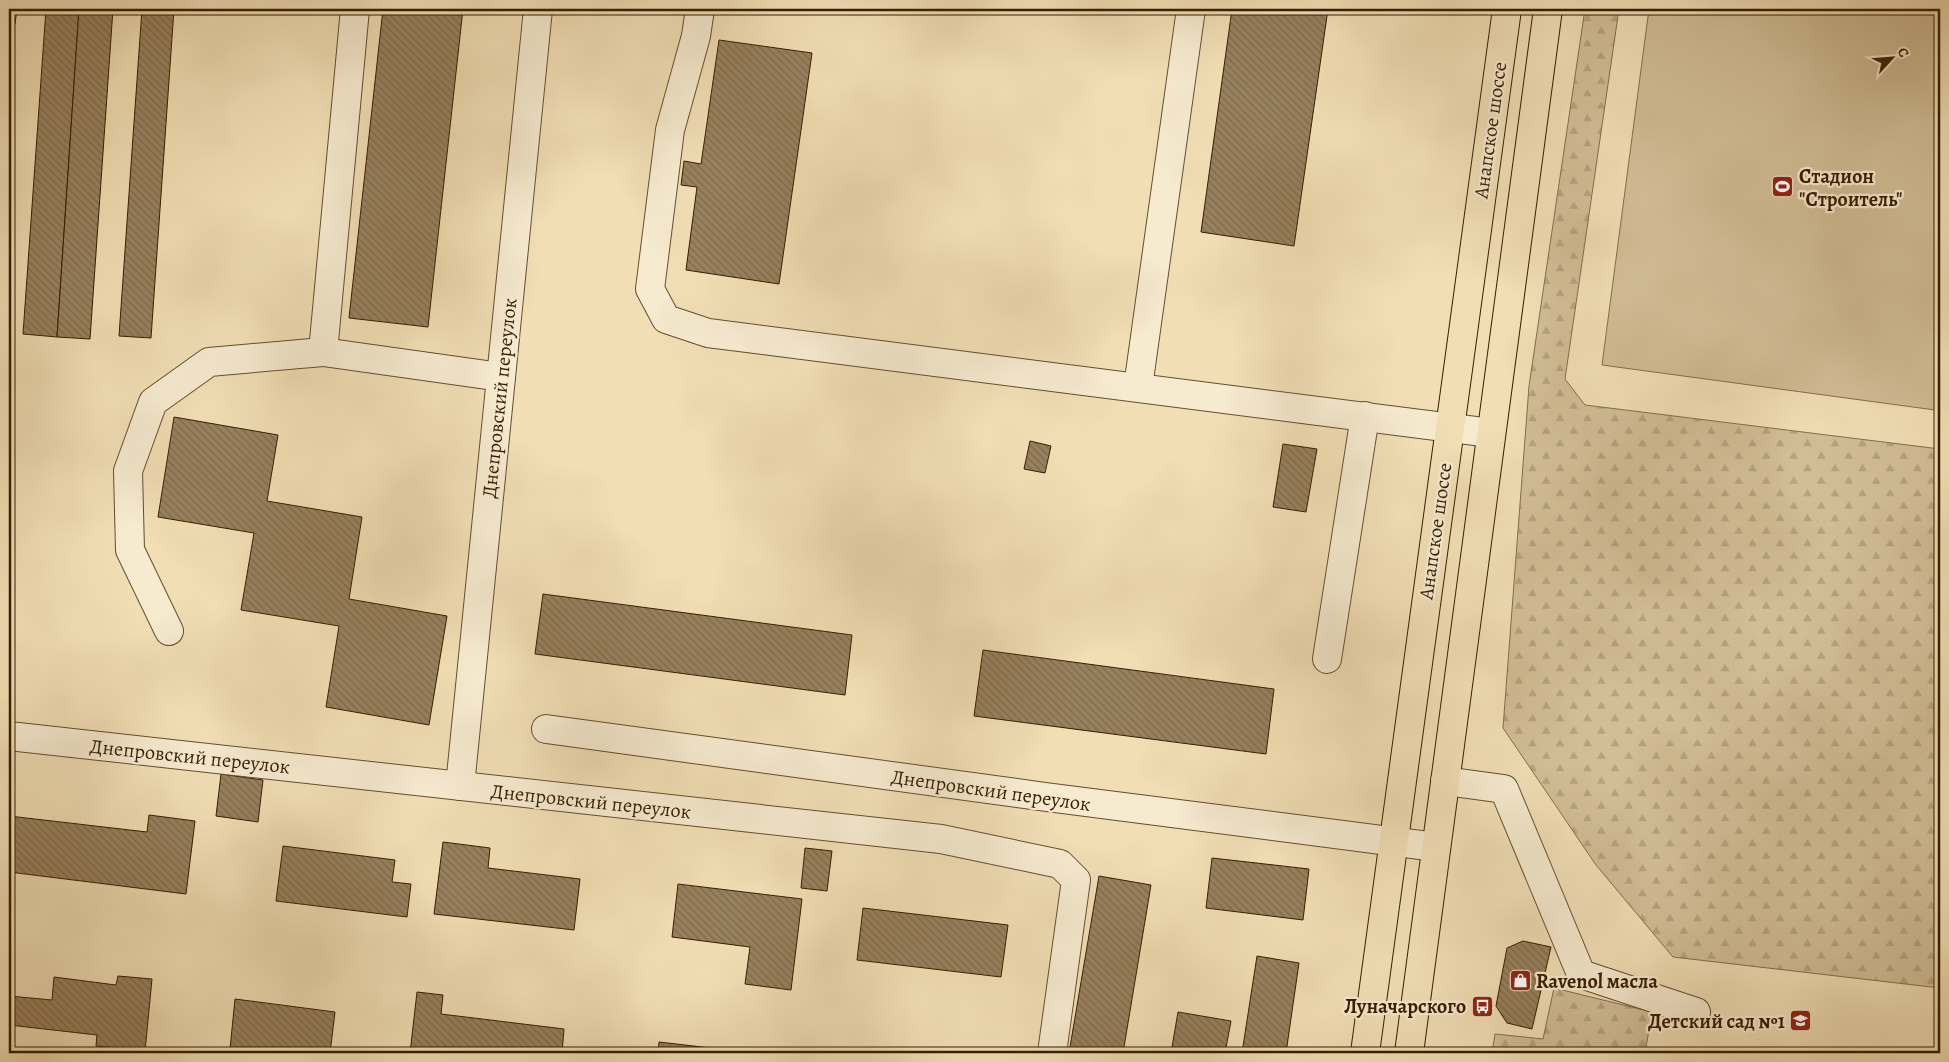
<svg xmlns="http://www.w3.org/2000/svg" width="1949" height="1062" font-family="Alegreya,serif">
  <defs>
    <pattern id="forest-firs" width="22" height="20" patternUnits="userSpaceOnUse" patternTransform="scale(1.25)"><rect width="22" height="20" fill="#d1bd96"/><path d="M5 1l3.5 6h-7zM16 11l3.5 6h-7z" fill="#b4a280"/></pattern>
    <pattern id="building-back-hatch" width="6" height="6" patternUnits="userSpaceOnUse" patternTransform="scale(1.25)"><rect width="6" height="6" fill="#98815e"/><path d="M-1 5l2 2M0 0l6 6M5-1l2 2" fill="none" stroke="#7d694b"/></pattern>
  </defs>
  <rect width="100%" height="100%" fill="#f1deb5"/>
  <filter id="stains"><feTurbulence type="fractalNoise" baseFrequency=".004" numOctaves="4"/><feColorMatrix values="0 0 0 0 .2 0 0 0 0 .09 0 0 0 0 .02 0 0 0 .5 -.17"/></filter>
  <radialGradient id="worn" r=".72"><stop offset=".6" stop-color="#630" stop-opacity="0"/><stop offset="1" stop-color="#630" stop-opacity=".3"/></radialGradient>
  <path fill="#d1bd96" stroke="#846d4b" d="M 1649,9 L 1940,9 L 1940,373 L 1935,410 L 1602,365 Z"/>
  <g fill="url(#forest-firs)" stroke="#846d4b">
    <path d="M 1585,9 L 1619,9 L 1565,379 L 1585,405 L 1940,449 L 1940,988 L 1673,957 L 1596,865 L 1503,728 L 1529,386 Z"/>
    <path d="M 1554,988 L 1652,1012 L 1645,1053 L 1492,1053 L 1495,1034 L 1543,1039 Z"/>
  </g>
  <g fill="url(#building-back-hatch)" stroke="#371d00">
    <path d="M 9,9 L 17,9 L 15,24 L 9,23 Z"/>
    <path d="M 46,9 L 79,9 L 57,337 L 23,334 Z"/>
    <path d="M 79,9 L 113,9 L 90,339 L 57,337 Z"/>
    <path d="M 142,9 L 174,9 L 151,338 L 119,336 Z"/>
    <path d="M 383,9 L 463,9 L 428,327 L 349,318 Z"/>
    <path d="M 1232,9 L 1328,9 L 1294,246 L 1201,232 Z"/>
    <path d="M 719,40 L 812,53 L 779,284 L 686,270 L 697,187 L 681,185 L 684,161 L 701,164 Z"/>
    <path d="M 174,417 L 278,435 L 267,501 L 362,517 L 349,599 L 447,616 L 429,725 L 326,707 L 339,626 L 241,610 L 254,533 L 158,517 Z"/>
    <path d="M 1030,441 L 1051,446 L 1045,473 L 1024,469 Z"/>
    <path d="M 1283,444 L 1317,449 L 1306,512 L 1273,507 Z"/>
    <path d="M 543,594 L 852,635 L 845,695 L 535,654 Z"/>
    <path d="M 983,650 L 1274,689 L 1266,754 L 974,716 Z"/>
    <path d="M 221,774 L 263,780 L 258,822 L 216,816 Z"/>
    <path d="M 149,815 L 195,821 L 186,894 L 9,872 L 9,816 L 147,832 Z"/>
    <path d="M 443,842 L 490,848 L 488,868 L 580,879 L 574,930 L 434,914 Z"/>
    <path d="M 283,846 L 395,860 L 392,882 L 411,884 L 407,917 L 276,901 Z"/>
    <path d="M 805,848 L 832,851 L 827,891 L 801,888 Z"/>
    <path d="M 1212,858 L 1309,869 L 1303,920 L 1206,908 Z"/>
    <path d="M 1099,876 L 1151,885 L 1123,1053 L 1069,1053 Z"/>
    <path d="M 678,884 L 802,899 L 791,990 L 745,984 L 750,947 L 672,937 Z"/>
    <path d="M 863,908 L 1008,925 L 1001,977 L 857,960 Z"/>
    <path d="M 1523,941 L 1551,947 L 1532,1029 L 1507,1023 L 1496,1006 L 1507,948 Z"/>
    <path d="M 1257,956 L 1299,963 L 1286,1053 L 1242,1053 Z"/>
    <path d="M 118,976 L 152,979 L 145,1051 L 96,1046 L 97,1035 L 9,1025 L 9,996 L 52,1000 L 54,977 L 116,985 Z"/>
    <path d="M 417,992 L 443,995 L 441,1014 L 564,1029 L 562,1053 L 410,1053 Z"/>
    <path d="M 235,999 L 335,1012 L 330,1053 L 267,1053 L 230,1049 Z"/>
    <path d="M 1178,1012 L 1231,1021 L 1225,1053 L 1171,1053 Z"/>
    <path d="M 659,1042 L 754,1053 L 658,1053 Z"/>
  </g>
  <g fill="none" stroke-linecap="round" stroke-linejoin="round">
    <defs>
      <g id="minor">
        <path d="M 355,9 L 323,352 L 501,377"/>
        <path d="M 700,9 L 696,36 L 670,130 L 650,289 L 666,319 L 708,333 L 1491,433"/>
        <path d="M 1138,387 L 1191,9"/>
        <path d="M 169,631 L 130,550 L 128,471 L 153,402 L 209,362 L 323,352"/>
        <path d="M 1327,659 L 1365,416"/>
        <path d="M 546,729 L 1046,797 L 1436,847"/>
        <path d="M 9,736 L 941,839 L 1060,864 L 1076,880 L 1052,1053"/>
        <path d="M 1445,781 L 1504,789 L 1581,974 L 1696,1012"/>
        <path d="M 460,786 L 538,9"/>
      </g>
      <g id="highway">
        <path d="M 1365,1053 L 1507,9"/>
        <path d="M 1409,1053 L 1548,9"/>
      </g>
    </defs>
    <use href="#minor" stroke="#664d2d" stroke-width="30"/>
    <use href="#highway" stroke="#371d00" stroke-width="30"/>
    <use href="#minor" stroke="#f6eacf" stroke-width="28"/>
    <use href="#highway" stroke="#f1deb5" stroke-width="28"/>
  </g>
  <defs>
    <symbol id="stadium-square" viewBox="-11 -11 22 22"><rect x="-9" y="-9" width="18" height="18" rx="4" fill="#8f2418" stroke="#f6eacf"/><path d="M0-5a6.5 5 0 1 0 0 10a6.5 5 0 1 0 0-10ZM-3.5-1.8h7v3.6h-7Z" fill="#fff"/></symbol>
    <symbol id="shop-square" viewBox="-11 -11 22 22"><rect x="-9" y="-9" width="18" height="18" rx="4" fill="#8f2418" stroke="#f6eacf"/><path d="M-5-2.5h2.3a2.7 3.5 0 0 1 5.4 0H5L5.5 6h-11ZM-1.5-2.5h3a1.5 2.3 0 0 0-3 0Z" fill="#fff"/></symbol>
    <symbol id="bus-square" viewBox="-11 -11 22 22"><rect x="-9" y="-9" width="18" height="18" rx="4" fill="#8f2418" stroke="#f6eacf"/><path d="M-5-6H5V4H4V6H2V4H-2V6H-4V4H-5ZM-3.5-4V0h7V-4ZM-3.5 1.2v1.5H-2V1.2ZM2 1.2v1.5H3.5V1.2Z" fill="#fff"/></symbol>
    <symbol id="school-square" viewBox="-11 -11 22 22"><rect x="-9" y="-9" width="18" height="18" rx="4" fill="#8f2418" stroke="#f6eacf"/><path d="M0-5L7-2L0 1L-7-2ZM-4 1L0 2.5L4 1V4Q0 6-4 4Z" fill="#fff"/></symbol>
  </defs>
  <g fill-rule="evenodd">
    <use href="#stadium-square" x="1770" y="174" width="25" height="25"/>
    <use href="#shop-square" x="1508" y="968" width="25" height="25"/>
    <use href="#bus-square" x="1470" y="994" width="25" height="25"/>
    <use href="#school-square" x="1788" y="1008" width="25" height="25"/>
  </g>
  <g text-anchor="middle" stroke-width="4.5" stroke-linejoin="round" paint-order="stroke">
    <g font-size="20" fill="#371d00" stroke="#f6eacf">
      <text transform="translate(1490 130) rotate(-82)" y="7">Анапское шоссе</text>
      <text transform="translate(499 398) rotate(-84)" y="7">Днепровский переулок</text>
      <text transform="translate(1435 531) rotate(-82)" y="7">Анапское шоссе</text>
      <text transform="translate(190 756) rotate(6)" y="7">Днепровский переулок</text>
      <text transform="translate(991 790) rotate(8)" y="7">Днепровский переулок</text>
      <text transform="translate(591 801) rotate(6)" y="7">Днепровский переулок</text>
    </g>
    <g font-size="20" font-weight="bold" fill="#371d00" stroke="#f6eacf" text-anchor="start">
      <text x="1799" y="183">Стадион<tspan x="1799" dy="23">"Строитель"</tspan></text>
      <text x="1536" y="988">Ravenol масла</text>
      <text x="1466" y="1013" text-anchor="end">Луначарского</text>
      <text x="1785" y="1028" text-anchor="end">Детский сад №1</text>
    </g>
  </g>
  <rect width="1949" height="1062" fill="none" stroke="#f1deb5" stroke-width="30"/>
  <rect x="10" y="10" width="1929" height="1042" fill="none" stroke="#371d00" stroke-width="2.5"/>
  <rect x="15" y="15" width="1919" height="1032" fill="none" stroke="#371d00"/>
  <g transform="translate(1892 58) rotate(64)" stroke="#f6eacf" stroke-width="4" paint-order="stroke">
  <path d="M0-4L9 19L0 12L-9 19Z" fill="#371d00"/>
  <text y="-8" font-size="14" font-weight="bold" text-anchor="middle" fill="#371d00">С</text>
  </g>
  <rect width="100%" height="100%" filter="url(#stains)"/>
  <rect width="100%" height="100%" fill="url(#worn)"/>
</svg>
